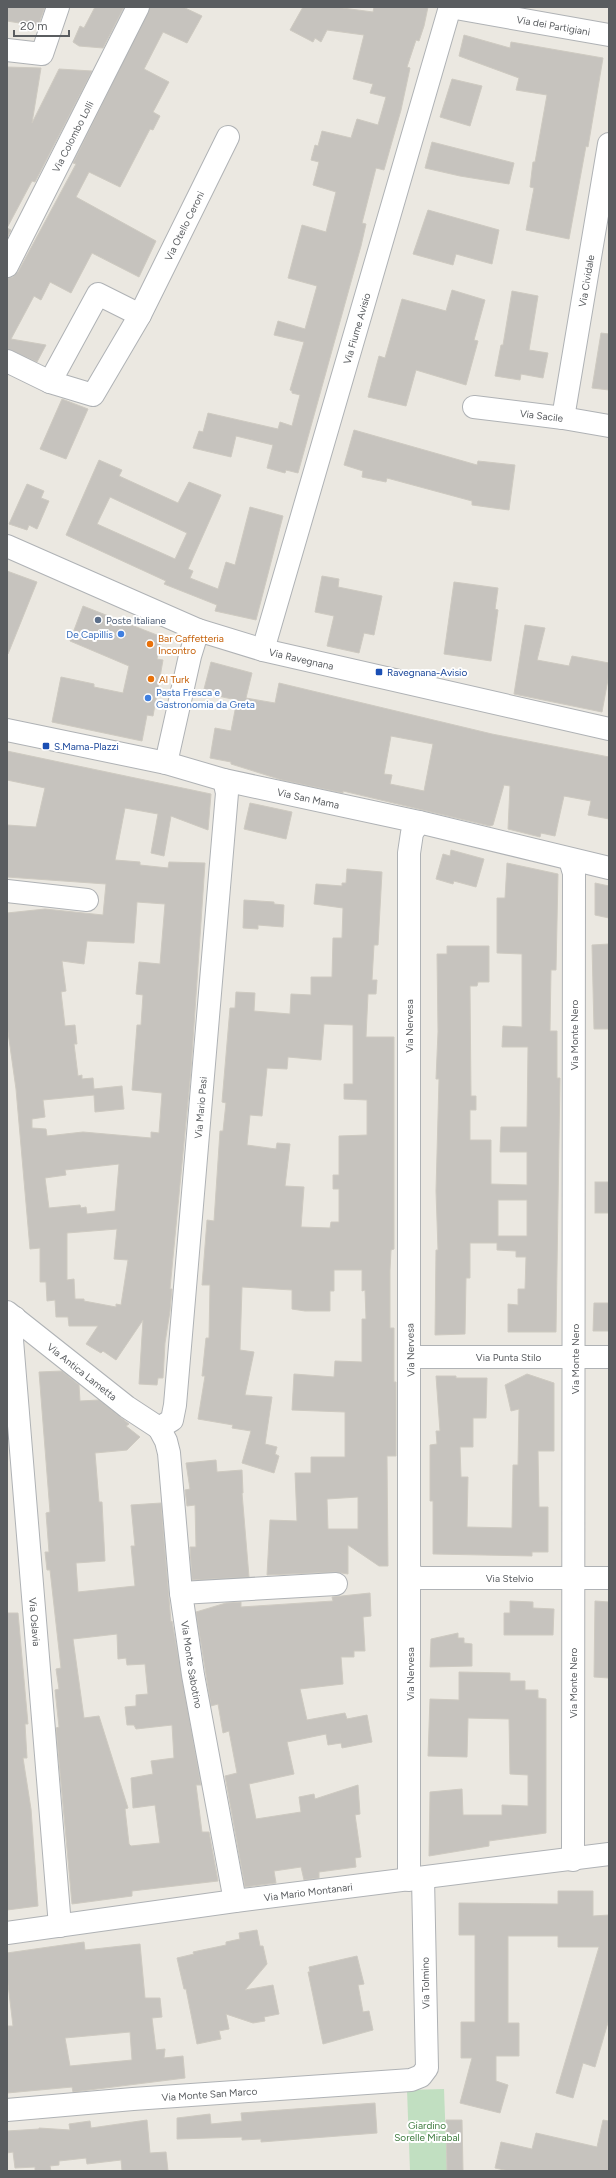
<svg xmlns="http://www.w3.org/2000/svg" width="616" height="2178" font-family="Figtree,sans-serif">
  <rect width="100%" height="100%" fill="#ebe8e1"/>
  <path fill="#c1dfc1" d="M 444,2089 L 447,2171 L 410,2171 L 407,2090 Z"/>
  <g fill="#c6c3be" stroke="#cecac1" fill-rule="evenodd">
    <path d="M 7,7 L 45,7 L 38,26 L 7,21 Z"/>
    <path d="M 95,7 L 124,7 L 103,48 L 79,46 L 73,42 L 80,26 L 84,28 Z"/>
    <path d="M 150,7 L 183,7 L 202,16 L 187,43 L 163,32 L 144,69 L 169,82 L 153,112 L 160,116 L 153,130 L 150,129 L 120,187 L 89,172 L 76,197 L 156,241 L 139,277 L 92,253 L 71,293 L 50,282 L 41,300 L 34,296 L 11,339 L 46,345 L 37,362 L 7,349 L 7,278 L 13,277 L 18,272 L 76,164 L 73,163 Z"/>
    <path d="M 303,7 L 335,7 L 373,12 L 374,7 L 428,7 L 424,26 L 419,41 L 416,40 L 407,67 L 410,68 L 401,110 L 384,170 L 376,168 L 362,223 L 366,224 L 361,246 L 298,473 L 286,470 L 285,473 L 267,468 L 273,445 L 236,436 L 231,457 L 193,448 L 199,431 L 203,432 L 208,413 L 278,429 L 280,422 L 292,426 L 300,395 L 292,393 L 292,391 L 290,390 L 304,342 L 274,335 L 278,321 L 305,329 L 317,286 L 288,278 L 302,225 L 326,232 L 336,192 L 313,185 L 319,162 L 311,160 L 315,145 L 318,146 L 322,131 L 351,138 L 357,119 L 378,125 L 386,97 L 370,93 L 373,84 L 353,79 L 364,35 L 327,30 L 321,42 L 315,38 L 313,42 L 290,30 Z"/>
    <path d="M 464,35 L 510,48 L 511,42 L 603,58 L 588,147 L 586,146 L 569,239 L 526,230 L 534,188 L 530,187 L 533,162 L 535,162 L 547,95 L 516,90 L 519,78 L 459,56 Z"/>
    <path d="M 7,67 L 41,68 L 32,123 L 59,69 L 92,71 L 35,182 L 32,181 L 7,228 L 11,230 L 7,238 Z"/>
    <path d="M 452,79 L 482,86 L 470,126 L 440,117 Z"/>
    <path d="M 432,142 L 514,163 L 509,184 L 460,176 L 425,168 Z"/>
    <path d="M 428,210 L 499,230 L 492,264 L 456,254 L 453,265 L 413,254 Z"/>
    <path d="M 452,290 L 485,300 L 474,340 L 478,341 L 466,385 L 416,370 L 406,406 L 368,397 L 379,356 L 385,358 L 402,299 L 446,311 Z"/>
    <path d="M 512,291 L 538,296 L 529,350 L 548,353 L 543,378 L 521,374 L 520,380 L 495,376 L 501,345 L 503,345 Z"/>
    <path d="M 601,333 L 609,334 L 609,390 L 592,388 Z"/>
    <path d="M 62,399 L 88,409 L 66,459 L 40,449 Z"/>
    <path d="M 354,430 L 477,465 L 478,461 L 515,465 L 509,510 L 472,505 L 472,501 L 387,478 L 386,482 L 362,477 L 363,471 L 344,465 Z"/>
    <path d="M 99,460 L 122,470 L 119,476 L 178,503 L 189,482 L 221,495 L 188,569 L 193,571 L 190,578 L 218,589 L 226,562 L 235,565 L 250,507 L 283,516 L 256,620 L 215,611 L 217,605 L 164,584 L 166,581 L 66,535 ZM 110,497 L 187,533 L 175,559 L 97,524 Z"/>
    <path d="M 27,484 L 44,491 L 41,498 L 49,501 L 37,529 L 29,525 L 27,530 L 9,524 Z"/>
    <path d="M 7,571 L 37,582 L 8,654 L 7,654 Z"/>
    <path d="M 322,576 L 339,579 L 338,587 L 382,596 L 374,635 L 364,633 L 359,653 L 327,646 L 334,616 L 315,612 Z"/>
    <path d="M 454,582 L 498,588 L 495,609 L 498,610 L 491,661 L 444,654 Z"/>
    <path d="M 83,606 L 162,637 L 157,659 L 163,660 L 153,716 L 147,715 L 142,741 L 52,722 L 61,677 L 94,684 L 94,687 L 123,693 L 129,666 L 70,641 Z"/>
    <path d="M 525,625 L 545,628 L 537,660 L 569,666 L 572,656 L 609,663 L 609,674 L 602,712 L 514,694 Z"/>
    <path d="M 211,662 L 252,673 L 246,698 L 275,703 L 279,683 L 492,734 L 609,757 L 609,819 L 588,815 L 591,801 L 564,796 L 555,836 L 541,833 L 540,837 L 508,829 L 510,786 L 504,785 L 493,825 L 490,826 L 343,791 L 343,793 L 282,780 L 231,764 L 231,762 L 210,758 L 215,728 L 231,731 L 237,700 L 203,693 ZM 391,736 L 433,744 L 424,791 L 390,784 L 392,775 L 384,774 Z"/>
    <path d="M 7,751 L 211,794 L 208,830 L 171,816 L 164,856 L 151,853 L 158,814 L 125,808 L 115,860 L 140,862 L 140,865 L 168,868 L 169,862 L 205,863 L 191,1070 L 170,1289 L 172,1289 L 170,1311 L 165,1343 L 163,1378 L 158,1378 L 157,1385 L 139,1384 L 143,1320 L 116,1360 L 103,1351 L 101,1353 L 86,1344 L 98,1326 L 69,1326 L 68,1317 L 56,1317 L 55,1300 L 47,1301 L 46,1282 L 40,1282 L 40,1248 L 30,1249 L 16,1089 L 7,1025 L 7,913 L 45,909 L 103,915 L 106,884 L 7,877 L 7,825 L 36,827 L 45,788 L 7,780 ZM 137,902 L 165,904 L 160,964 L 139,962 L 136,994 L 143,995 L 141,1025 L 137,1025 L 132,1090 L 162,1093 L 159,1133 L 151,1132 L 151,1138 L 83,1132 L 47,1136 L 46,1129 L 32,1128 L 32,1119 L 45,1117 L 43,1100 L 94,1095 L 95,1112 L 124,1109 L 122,1086 L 94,1089 L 93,1078 L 82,1079 L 82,1075 L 78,1076 L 74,1044 L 77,1044 L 75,1025 L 65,1026 L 61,992 L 66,991 L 62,961 L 84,964 L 87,941 L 134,943 ZM 119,1164 L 115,1211 L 87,1214 L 86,1207 L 81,1208 L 80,1205 L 49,1208 L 45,1178 L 66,1175 L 65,1170 ZM 117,1229 L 114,1259 L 128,1260 L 121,1305 L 116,1304 L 116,1307 L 84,1301 L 84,1299 L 75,1299 L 74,1279 L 67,1280 L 67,1233 Z"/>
    <path d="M 250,803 L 292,812 L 286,839 L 244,829 Z"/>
    <path d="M 451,850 L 484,859 L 476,887 L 454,881 L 453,884 L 436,879 L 443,854 L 450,856 Z"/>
    <path d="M 507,863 L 558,874 L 556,970 L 551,970 L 550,1031 L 557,1031 L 557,1078 L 560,1078 L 556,1332 L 508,1332 L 508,1304 L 518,1305 L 518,1289 L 525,1289 L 526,1257 L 516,1257 L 516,1251 L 497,1250 L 497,1243 L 470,1243 L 470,1278 L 466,1278 L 465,1334 L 435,1335 L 436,1250 L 438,1250 L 436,1191 L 439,1079 L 436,1079 L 438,1032 L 437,954 L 447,954 L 447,946 L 489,946 L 489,982 L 478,982 L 477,986 L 470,986 L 471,1096 L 476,1096 L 476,1110 L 470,1110 L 470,1140 L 491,1140 L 491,1184 L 527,1185 L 527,1152 L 500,1152 L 501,1127 L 527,1127 L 528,1047 L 502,1047 L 503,1026 L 522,1027 L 522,954 L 497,953 L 497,898 L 505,898 ZM 498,1200 L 527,1200 L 527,1236 L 498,1236 Z"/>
    <path d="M 347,869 L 382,872 L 378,945 L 374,945 L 372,980 L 377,980 L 376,994 L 368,994 L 366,1037 L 394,1037 L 394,1249 L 391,1250 L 390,1270 L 390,1328 L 394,1328 L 394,1382 L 396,1382 L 396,1456 L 387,1456 L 388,1566 L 379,1566 L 348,1545 L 348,1574 L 335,1572 L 267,1575 L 270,1520 L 297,1521 L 295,1473 L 311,1473 L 311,1457 L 345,1457 L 345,1412 L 292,1410 L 294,1374 L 334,1377 L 335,1361 L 362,1362 L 362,1319 L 366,1319 L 365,1290 L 362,1291 L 362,1270 L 334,1270 L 334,1291 L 330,1291 L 330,1311 L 305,1311 L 292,1309 L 292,1290 L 242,1287 L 240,1350 L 254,1352 L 245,1395 L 272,1397 L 265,1444 L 277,1447 L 275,1454 L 279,1456 L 274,1473 L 242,1463 L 251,1431 L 232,1428 L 233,1425 L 198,1419 L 205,1376 L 202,1376 L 206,1338 L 209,1338 L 210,1285 L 202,1285 L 207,1220 L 214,1221 L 220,1131 L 223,1131 L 226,1103 L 222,1102 L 230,1008 L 235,1008 L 236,992 L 255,993 L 254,1011 L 290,1014 L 291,994 L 311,995 L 311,977 L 332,977 L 333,938 L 342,938 L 343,908 L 314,904 L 316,884 L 342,886 L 342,883 L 346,883 ZM 324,1024 L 353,1025 L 353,1084 L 344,1084 L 344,1099 L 367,1100 L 367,1135 L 339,1136 L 339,1175 L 333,1175 L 333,1189 L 339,1189 L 339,1222 L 331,1222 L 330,1228 L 301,1227 L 304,1187 L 285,1186 L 290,1144 L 277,1143 L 276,1149 L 247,1145 L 250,1115 L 262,1116 L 267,1068 L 287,1069 L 288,1057 L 321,1060 ZM 358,1497 L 358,1529 L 328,1529 L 327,1499 Z"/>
    <path d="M 595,883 L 609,886 L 609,918 L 595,915 Z"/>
    <path d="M 244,900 L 274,902 L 274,904 L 284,905 L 283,927 L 258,925 L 258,929 L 243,928 Z"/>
    <path d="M 609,944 L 609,1029 L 594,1029 L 592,945 Z"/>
    <rect x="595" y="1182" width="14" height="31"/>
    <path d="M 594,1303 L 609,1303 L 609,1331 L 593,1331 Z"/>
    <path d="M 62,1371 L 79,1385 L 80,1401 L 99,1400 L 129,1424 L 126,1426 L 140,1437 L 127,1450 L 95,1453 L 99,1502 L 102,1502 L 105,1561 L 76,1563 L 78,1592 L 135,1586 L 131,1546 L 135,1546 L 131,1505 L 161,1503 L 171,1622 L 172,1621 L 201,1785 L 196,1785 L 202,1832 L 209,1832 L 218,1881 L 132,1891 L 132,1896 L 72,1904 L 56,1728 L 59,1727 L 55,1690 L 59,1689 L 56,1669 L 61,1668 L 50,1570 L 47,1570 L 45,1552 L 49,1552 L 46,1513 L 50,1512 L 39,1372 ZM 117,1634 L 118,1659 L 126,1658 L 127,1665 L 145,1664 L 148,1694 L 136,1695 L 136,1706 L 125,1707 L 127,1725 L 134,1725 L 136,1729 L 172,1725 L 174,1758 L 151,1761 L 153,1774 L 131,1778 L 133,1808 L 155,1805 L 160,1843 L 131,1846 L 129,1844 L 125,1809 L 128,1808 L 99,1716 L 84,1718 L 73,1639 Z"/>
    <path d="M 527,1374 L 554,1383 L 554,1451 L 538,1451 L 539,1507 L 548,1507 L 548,1552 L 532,1552 L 532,1556 L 433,1554 L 433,1501 L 430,1501 L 430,1445 L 437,1444 L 436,1431 L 440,1431 L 436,1376 L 456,1376 L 456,1378 L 487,1378 L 486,1418 L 473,1418 L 473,1447 L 460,1447 L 461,1477 L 468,1477 L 467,1527 L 512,1528 L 513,1465 L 518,1465 L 519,1409 L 511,1411 L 505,1385 Z"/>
    <path d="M 216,1460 L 217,1472 L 242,1470 L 243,1493 L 242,1493 L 249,1577 L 192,1580 L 190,1547 L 196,1547 L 195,1505 L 187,1506 L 185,1490 L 190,1489 L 186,1463 Z"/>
    <path d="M 370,1593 L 371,1616 L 363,1617 L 365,1651 L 354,1651 L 354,1657 L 341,1657 L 343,1684 L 300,1689 L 307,1720 L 345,1713 L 347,1719 L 367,1715 L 372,1742 L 342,1748 L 341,1743 L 328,1745 L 326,1734 L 287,1742 L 294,1774 L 249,1784 L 256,1819 L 301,1812 L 299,1797 L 314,1794 L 315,1799 L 358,1785 L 360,1814 L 355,1815 L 361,1857 L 355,1858 L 356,1867 L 319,1872 L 319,1878 L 304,1880 L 301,1867 L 274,1871 L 276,1883 L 245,1887 L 225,1776 L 237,1773 L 229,1731 L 223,1733 L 218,1704 L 211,1706 L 196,1612 L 226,1603 L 241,1602 L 241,1607 L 333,1601 L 332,1597 Z"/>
    <path d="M 510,1601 L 533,1602 L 533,1608 L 554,1609 L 553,1635 L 504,1635 L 504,1613 L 510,1613 Z"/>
    <path d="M 595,1601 L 609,1602 L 609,1678 L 594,1677 Z"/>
    <path d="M 7,1613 L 18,1613 L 28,1724 L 25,1724 L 27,1758 L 23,1758 L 31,1809 L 38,1906 L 7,1910 Z"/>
    <path d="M 458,1633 L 458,1638 L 464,1638 L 464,1643 L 472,1644 L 472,1666 L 430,1667 L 431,1639 Z"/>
    <path d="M 459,1672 L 510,1673 L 510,1681 L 525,1681 L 525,1690 L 538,1690 L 538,1698 L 546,1699 L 546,1833 L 489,1841 L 489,1846 L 429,1856 L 430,1792 L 462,1789 L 463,1815 L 502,1815 L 502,1805 L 528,1806 L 528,1775 L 510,1774 L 509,1719 L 468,1718 L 467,1757 L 428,1756 L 430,1699 L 459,1700 Z"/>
    <path d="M 558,1891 L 593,1891 L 593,1916 L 609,1915 L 609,2019 L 595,2067 L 583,2063 L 573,2098 L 556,2093 L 599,1947 L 558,1947 L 558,1936 L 508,1936 L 508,2023 L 519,2023 L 519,2056 L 496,2056 L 496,2081 L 508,2085 L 500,2113 L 460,2103 L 472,2058 L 461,2058 L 461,2022 L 475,2022 L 475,1935 L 459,1935 L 459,1903 L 558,1904 Z"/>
    <path d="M 257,1930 L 260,1946 L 263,1946 L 267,1964 L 245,1990 L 273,1985 L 279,2014 L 264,2017 L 265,2021 L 253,2023 L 226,2014 L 229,2029 L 219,2031 L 221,2039 L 197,2044 L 186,1989 L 184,1989 L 177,1958 L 194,1954 L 193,1952 L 226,1945 L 226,1942 L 240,1939 L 239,1933 Z"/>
    <path d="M 84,1942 L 85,1950 L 140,1944 L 145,1998 L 160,1998 L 162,2017 L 152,2018 L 156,2050 L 165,2049 L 164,2058 L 183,2056 L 185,2078 L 73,2092 L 72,2087 L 7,2093 L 7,2038 L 8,2026 L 13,2026 L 7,1976 L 7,1953 ZM 130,2032 L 132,2060 L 70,2066 L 65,2038 Z"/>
    <path d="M 357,1956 L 364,1984 L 358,1985 L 363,2012 L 369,2011 L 373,2030 L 323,2044 L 308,1972 L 310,1972 L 309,1967 Z"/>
    <path d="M 375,2103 L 377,2133 L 261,2142 L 261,2139 L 242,2140 L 242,2137 L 177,2139 L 177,2118 L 210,2114 L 211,2124 L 242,2121 L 241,2113 Z"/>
    <path d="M 147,2120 L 150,2153 L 166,2152 L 168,2171 L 122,2171 L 121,2160 L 87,2164 L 86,2158 L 59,2161 L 59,2165 L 50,2166 L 51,2171 L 35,2171 L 35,2167 L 15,2168 L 13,2152 L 7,2153 L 7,2131 L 39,2129 L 39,2128 L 70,2130 L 69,2124 L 90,2121 L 91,2128 Z"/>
    <path d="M 446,2120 L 462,2120 L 463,2171 L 447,2171 Z"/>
    <path d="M 603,2120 L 609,2121 L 609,2171 L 509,2171 L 495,2168 L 501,2142 L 532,2149 L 536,2133 L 597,2147 Z"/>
  </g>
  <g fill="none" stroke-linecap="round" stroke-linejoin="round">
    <defs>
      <g id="minor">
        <path id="s1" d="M 450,7 L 609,35"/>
        <path d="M 7,50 L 42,54 L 58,7"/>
        <path id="s2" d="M 7,266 L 138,7"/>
        <path id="s3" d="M 7,361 L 50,382 L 93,395 L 140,315 L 228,137"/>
        <path d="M 50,382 L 98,294 L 140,315"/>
        <path id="s4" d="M 474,407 L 563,418 L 609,426"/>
        <path id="s5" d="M 563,418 L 609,144"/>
        <path id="s6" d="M 7,546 L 198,630 L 263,650 L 609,729"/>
        <path id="s7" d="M 263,650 L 450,7"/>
        <path id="s8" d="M 7,730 L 166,763 L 224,780 L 419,822 L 609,868"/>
        <path d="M 166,763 L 190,656 L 198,630"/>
        <path d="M 570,860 L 574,873 L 573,1860"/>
        <path d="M 7,891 L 87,900"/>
        <path id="s9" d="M 7,1312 L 127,1407 L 159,1428"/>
        <path id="s10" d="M 15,1318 L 12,1340 L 60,1926"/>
        <path id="s11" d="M 410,1363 L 414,1358 L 420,1357 L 609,1357"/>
        <path id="s12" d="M 159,1428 L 172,1420 L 175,1405 L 227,793 L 224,780"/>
        <path id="s13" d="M 159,1428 L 166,1441 L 169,1453 L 181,1593 L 193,1675 L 235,1901"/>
        <path id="s14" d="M 410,1573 L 418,1578 L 609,1578"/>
        <path d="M 181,1593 L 336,1584"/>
        <path d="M 409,1880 L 409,853 L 412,833 L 419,822"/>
        <path id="s15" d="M 7,1933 L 235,1901 L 609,1854"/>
        <path id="s16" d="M 7,2110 L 133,2099 L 411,2080 L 421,2076 L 427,2068 L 423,1878"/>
      </g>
    </defs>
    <use href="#minor" stroke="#afb2b5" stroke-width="24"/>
    <use href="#minor" stroke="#fff" stroke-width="22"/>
  </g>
  <circle fill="#5c6f8a" stroke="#fff" stroke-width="1.5" cx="98" cy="620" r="4"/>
  <g fill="#3f7fe0" stroke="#fff" stroke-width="1.5">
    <circle cx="121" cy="634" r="4"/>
    <circle cx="148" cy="698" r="4"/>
  </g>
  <g fill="#e8710a" stroke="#fff" stroke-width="1.5">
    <circle cx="150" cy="644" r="4"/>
    <circle cx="151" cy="679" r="4"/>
  </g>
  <g fill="#1a4fb4" stroke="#fff" stroke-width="1.5">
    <rect x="375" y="668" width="8" height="8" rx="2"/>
    <rect x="42" y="742" width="8" height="8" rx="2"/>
  </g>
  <g text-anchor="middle" stroke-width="4" stroke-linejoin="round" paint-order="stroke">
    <g font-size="10" fill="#5a5d60" stroke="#fff">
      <text dy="4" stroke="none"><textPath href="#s1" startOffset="105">Via dei Partigiani</textPath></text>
      <text dy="4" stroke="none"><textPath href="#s2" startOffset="145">Via Colombo Lolli</textPath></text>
      <text dy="4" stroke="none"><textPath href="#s3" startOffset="285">Via Otello Ceroni</textPath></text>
      <text dy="4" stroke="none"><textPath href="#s5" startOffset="139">Via Cividale</textPath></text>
      <text dy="4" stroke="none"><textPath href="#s7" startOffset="335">Via Fiume Avisio</textPath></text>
      <text dy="4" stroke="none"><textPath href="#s4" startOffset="68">Via Sacile</textPath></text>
      <text dy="4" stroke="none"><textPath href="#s6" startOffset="316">Via Ravegnana</textPath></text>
      <text dy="4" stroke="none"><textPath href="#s8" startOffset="309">Via San Mama</textPath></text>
      <text transform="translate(409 1026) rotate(-90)" y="4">Via Nervesa</text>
      <text transform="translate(574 1035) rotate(-90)" y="4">Via Monte Nero</text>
      <text dy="4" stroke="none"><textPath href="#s12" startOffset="329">Via Mario Pasi</textPath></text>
      <text transform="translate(410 1350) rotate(-91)" y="4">Via Nervesa</text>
      <text dy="4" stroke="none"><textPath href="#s11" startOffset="101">Via Punta Stilo</textPath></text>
      <text transform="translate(575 1359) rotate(-90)" y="4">Via Monte Nero</text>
      <text dy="4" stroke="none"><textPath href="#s9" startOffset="96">Via Antica Lametta</textPath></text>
      <text dy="4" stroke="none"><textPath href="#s14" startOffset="101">Via Stelvio</textPath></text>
      <text dy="4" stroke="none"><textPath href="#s10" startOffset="305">Via Oslavia</textPath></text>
      <text dy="4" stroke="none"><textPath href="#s13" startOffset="240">Via Monte Sabotino</textPath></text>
      <text transform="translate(410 1674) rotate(-90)" y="4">Via Nervesa</text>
      <text transform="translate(573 1683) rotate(-90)" y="4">Via Monte Nero</text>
      <text dy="4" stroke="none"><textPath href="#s15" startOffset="304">Via Mario Montanari</textPath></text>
      <text transform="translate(425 1983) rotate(-91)" y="4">Via Tolmino</text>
      <text dy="4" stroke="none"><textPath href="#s16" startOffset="203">Via Monte San Marco</textPath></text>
    </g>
    <g font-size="10" fill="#4e5e75" stroke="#fff" text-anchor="start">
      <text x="106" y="624">Poste Italiane</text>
    </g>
    <g font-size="10" fill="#366cbe" stroke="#fff" text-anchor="end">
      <text x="113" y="638">De Capillis</text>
      <text x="156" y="696" text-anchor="start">Pasta Fresca e<tspan x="156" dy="12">Gastronomia da Greta</tspan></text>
    </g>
    <g font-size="10" fill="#c56008" stroke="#fff" text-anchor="start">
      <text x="158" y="642">Bar Caffetteria<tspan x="158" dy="12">Incontro</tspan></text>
      <text x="159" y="683">Al Turk</text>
    </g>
    <g font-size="10" fill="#164399" stroke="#fff" text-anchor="start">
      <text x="387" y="676">Ravegnana-Avisio</text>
      <text x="54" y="750">S.Mama-Plazzi</text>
    </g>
    <g font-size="10" fill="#3e7b3f" stroke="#fff">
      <text x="427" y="2129">Giardino<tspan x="427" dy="12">Sorelle Mirabal</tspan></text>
    </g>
  </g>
  <rect width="616" height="2178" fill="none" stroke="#5a5d60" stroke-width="16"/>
  <path d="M14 30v6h55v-6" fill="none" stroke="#5a5d60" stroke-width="2"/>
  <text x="20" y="30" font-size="12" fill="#5a5d60" stroke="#ffffff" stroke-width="3" paint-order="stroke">20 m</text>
</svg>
